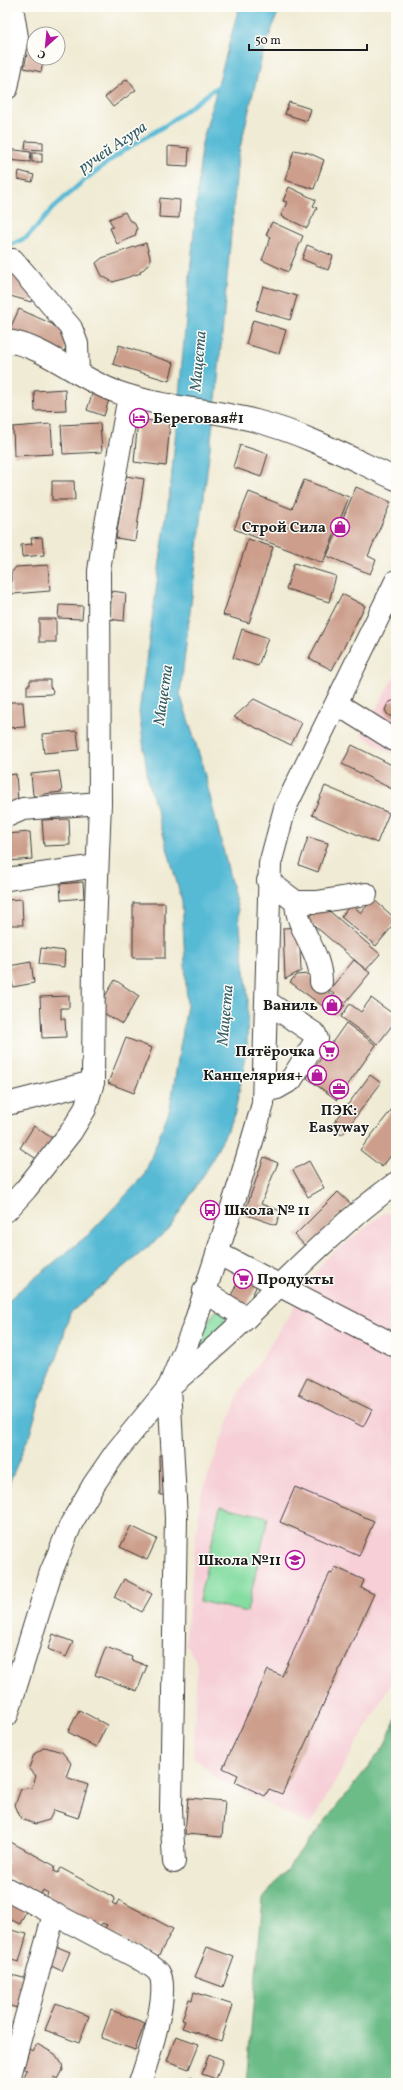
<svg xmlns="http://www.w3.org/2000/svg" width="403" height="2090" font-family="Vollkorn,serif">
  <rect width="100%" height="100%" fill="#fdfcf7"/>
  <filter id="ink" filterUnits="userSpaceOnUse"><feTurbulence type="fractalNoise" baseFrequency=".025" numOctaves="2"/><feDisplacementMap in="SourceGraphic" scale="8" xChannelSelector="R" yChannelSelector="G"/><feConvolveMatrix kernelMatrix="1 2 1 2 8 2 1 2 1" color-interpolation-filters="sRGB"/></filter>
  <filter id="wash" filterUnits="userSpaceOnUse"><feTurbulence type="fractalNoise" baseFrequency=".012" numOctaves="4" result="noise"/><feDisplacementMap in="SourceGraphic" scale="16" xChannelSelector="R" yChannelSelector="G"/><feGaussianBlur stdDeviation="0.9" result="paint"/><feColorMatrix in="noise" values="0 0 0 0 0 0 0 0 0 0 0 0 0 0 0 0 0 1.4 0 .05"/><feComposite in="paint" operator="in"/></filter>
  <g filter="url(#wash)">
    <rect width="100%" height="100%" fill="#f0ebd4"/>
    <g fill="#f6cfd7">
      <path d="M 396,673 L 396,757 L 361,735 Z"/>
      <path d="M 385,1212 L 396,1217 L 396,1675 L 310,1825 L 215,1777 L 193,1756 L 197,1662 L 185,1644 L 200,1498 L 239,1393 L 324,1260 Z"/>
    </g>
    <g fill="#85dda2" stroke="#507c5f">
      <path d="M 219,1307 L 234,1318 L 195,1352 L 209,1320 Z"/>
      <path d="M 220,1506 L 268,1517 L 247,1612 L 199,1601 Z"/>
    </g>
    <path fill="#6cbc88" stroke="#446c52" d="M 396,1718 L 396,2083 L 246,2083 L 263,1899 L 384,1747 Z"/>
    <path fill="#56bad5" stroke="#396b78" d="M 239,7 L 280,7 L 262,56 L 238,156 L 217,390 L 180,694 L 201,760 L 238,910 L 248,997 L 247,1051 L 234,1117 L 209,1166 L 169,1229 L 70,1313 L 58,1355 L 40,1399 L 30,1434 L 7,1488 L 7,1303 L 15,1294 L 88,1235 L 144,1176 L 170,1108 L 187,1005 L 182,901 L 148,780 L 139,712 L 171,483 L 202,143 Z"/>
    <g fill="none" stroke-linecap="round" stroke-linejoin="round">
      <path stroke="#56bad5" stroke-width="4.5" d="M 7,247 L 27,237 L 53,208 L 82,182 L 124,150 L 166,125 L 221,84"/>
    </g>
    <g id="blocks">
      <g fill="#cc9e8b">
        <path d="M 28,50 L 34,52 L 34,58 L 44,58 L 41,72 L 24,68 Z"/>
        <path d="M 127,79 L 136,90 L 113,107 L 105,97 Z"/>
        <path d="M 289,102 L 311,109 L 307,121 L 285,114 Z"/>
        <path d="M 26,141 L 43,142 L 43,150 L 25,149 Z"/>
        <path d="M 168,146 L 189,148 L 188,166 L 168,165 Z"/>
        <path d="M 7,149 L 31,152 L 30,162 L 7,160 Z"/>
        <path d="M 294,150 L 309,153 L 324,160 L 314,189 L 285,180 Z"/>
        <rect x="32" y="153" width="10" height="9"/>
        <path d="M 19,171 L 34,175 L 32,182 L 18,179 Z"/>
        <path d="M 289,187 L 316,200 L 313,206 L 317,208 L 307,228 L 281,216 L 287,202 L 283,201 Z"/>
        <path d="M 160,198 L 180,200 L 179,218 L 159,217 Z"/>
        <path d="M 125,212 L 129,220 L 134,222 L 137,229 L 135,236 L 117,244 L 110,228 L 113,227 L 109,219 Z"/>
        <path d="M 272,222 L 303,236 L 288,272 L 262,260 L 271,237 L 266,235 Z"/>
        <path d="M 146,243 L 150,257 L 150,262 L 144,269 L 140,271 L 141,273 L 113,282 L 102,276 L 96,263 L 102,258 Z"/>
        <path d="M 307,245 L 333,256 L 328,270 L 302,259 Z"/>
        <path d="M 9,271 L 35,287 L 31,302 L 7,295 Z"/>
        <path d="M 263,286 L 297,296 L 290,320 L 256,310 Z"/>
        <path d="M 19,309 L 63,329 L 61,335 L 70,338 L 63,354 L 9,331 Z"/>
        <path d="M 253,320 L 286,330 L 279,354 L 246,344 Z"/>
        <path d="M 119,345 L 174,363 L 169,381 L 113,364 Z"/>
        <path d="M 65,389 L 66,410 L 35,411 L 34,391 Z"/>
        <path d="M 93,391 L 110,396 L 104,416 L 87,410 Z"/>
        <path d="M 138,419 L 170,423 L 166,466 L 134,462 Z"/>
        <path d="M 100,423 L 102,452 L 63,454 L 61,425 Z"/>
        <path d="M 51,424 L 53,454 L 14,456 L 13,427 Z"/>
        <path d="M 240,445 L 268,454 L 261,477 L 233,467 Z"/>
        <path d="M 126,476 L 144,479 L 135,541 L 116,538 Z"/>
        <path d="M 304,480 L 349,497 L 323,563 L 234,529 L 249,492 L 292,509 Z"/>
        <path d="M 52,481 L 74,481 L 75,500 L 52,500 Z"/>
        <path d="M 356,487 L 391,502 L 368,556 L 376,560 L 370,574 L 327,556 Z"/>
        <path d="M 42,537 L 44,555 L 22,557 L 21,545 L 32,544 L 31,538 Z"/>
        <path d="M 248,539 L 273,547 L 249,623 L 223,615 Z"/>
        <path d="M 294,563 L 336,576 L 329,602 L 286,589 Z"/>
        <path d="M 48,565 L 50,591 L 13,594 L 11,592 L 11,573 L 16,567 Z"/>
        <path d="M 112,591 L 126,593 L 124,621 L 109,619 Z"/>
        <path d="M 342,594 L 365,606 L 332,670 L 309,658 Z"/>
        <path d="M 59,605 L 83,606 L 82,619 L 58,618 Z"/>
        <rect x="39" y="619" width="17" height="23"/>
        <path d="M 242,629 L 268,638 L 258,666 L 233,658 Z"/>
        <path d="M 30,680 L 50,680 L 50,687 L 53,690 L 52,694 L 27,695 L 27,685 L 30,685 Z"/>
        <path d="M 7,699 L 9,699 L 9,702 L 23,702 L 25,727 L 7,728 Z"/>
        <path d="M 254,699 L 302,723 L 291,745 L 234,717 Z"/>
        <path d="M 392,701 L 396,701 L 396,716 L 393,717 L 388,715 L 385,710 L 388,703 Z"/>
        <path d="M 77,731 L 79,750 L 44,753 L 42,734 Z"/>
        <path d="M 352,745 L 396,767 L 396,791 L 342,764 Z"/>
        <path d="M 59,771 L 62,792 L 44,794 L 41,798 L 33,795 L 31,774 Z"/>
        <path d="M 16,774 L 18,802 L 7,803 L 7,775 Z"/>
        <path d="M 325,786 L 389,813 L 377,843 L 312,815 Z"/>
        <path d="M 69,819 L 70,845 L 44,846 L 42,820 Z"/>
        <path d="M 30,832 L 32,859 L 8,861 L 7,834 Z"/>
        <path d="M 308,837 L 328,843 L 318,872 L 299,865 Z"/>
        <path d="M 83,882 L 84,898 L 61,900 L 60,884 Z"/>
        <path d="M 22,899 L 23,925 L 7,925 L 7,900 Z"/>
        <path d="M 373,899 L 396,919 L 396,922 L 376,946 L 341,917 L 351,904 L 361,913 Z"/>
        <rect x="133" y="903" width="32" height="55"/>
        <path d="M 321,904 L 380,954 L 366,970 L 308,920 Z"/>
        <path d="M 299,927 L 301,971 L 285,979 L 283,928 Z"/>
        <path d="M 41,948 L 65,951 L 64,967 L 39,964 Z"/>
        <path d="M 354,960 L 370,973 L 345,1003 L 329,990 Z"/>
        <path d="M 31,962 L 34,983 L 13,987 L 9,966 Z"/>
        <path d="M 310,974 L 313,980 L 345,1005 L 336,1016 L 290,982 L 296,975 Z"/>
        <path d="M 115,980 L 139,996 L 122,1024 L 97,1009 Z"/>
        <path d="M 69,996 L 69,1008 L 61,1008 L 61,1019 L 65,1019 L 66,1037 L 42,1038 L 40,997 Z"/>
        <path d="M 371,998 L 396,1016 L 396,1020 L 378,1044 L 341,1017 L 350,1004 L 361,1012 Z"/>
        <path d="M 346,1023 L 376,1045 L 337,1100 L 307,1078 Z"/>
        <path d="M 126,1038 L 152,1048 L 134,1093 L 108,1083 Z"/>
        <path d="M 370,1075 L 381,1083 L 342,1135 L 331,1127 Z"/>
        <path d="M 396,1104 L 396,1149 L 382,1167 L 360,1150 Z"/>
        <path d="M 34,1126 L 52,1138 L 38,1160 L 20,1148 Z"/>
        <path d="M 264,1157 L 278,1163 L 261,1204 L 281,1211 L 276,1225 L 244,1214 Z"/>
        <path d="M 309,1161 L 324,1188 L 308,1197 L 293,1170 Z"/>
        <path d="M 338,1192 L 351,1204 L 307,1248 L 295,1235 Z"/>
        <path d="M 242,1273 L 259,1281 L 246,1308 L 229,1300 Z"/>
        <path d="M 307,1378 L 372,1410 L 363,1427 L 299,1394 Z"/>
        <path d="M 159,1455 L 171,1455 L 172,1495 L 160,1495 Z"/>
        <path d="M 295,1487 L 374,1521 L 359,1556 L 280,1522 Z"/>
        <path d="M 131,1526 L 157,1539 L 147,1560 L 120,1547 Z"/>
        <path d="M 335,1567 L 364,1580 L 361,1588 L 374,1594 L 282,1794 L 269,1789 L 265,1796 L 235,1782 L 238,1775 L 223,1768 L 268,1670 L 282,1676 L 330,1573 L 332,1574 Z"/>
        <path d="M 124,1579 L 152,1594 L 142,1612 L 114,1597 Z"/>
        <path d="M 53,1634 L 73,1642 L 66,1657 L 48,1649 Z"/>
        <path d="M 106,1647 L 132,1657 L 131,1660 L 147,1666 L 137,1691 L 95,1675 Z"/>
        <path d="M 79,1710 L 107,1725 L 96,1747 L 68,1732 Z"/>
        <path d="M 45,1747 L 62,1752 L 71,1763 L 66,1777 L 88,1785 L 78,1818 L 54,1810 L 49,1820 L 35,1824 L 21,1819 L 15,1805 L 21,1789 L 32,1788 L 36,1776 L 29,1768 L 34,1754 Z"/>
        <path d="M 188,1798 L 225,1801 L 222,1837 L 185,1834 Z"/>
        <path d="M 7,1840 L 55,1866 L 54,1871 L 58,1873 L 61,1868 L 115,1898 L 112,1903 L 116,1905 L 119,1900 L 173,1929 L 157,1959 L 104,1930 L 107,1925 L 102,1923 L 99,1927 L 46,1898 L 48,1893 L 43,1890 L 41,1894 L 7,1876 Z"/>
        <path d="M 7,1901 L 28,1907 L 20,1924 L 7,1918 Z"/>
        <path d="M 7,1929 L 27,1934 L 19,1962 L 7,1959 Z"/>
        <path d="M 55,1946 L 70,1952 L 62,1971 L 49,1965 Z"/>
        <path d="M 207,1947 L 234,1957 L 223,1987 L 195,1977 Z"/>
        <path d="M 7,1974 L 32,1980 L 24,2010 L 7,2005 Z"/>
        <path d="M 194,1992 L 233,2005 L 221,2041 L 182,2028 L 185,2021 L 182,2020 L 189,1999 L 192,2000 Z"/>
        <path d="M 56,2003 L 89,2016 L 79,2043 L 45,2030 Z"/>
        <path d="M 111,2010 L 145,2023 L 135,2050 L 101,2038 Z"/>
        <path d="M 176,2036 L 199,2044 L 189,2069 L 167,2061 Z"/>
        <path d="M 37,2044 L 55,2054 L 62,2064 L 63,2070 L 58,2079 L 55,2077 L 52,2083 L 30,2083 L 23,2079 L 27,2070 L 18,2065 L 23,2055 L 27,2057 L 31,2049 L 33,2051 Z"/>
        <path d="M 209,2054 L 223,2060 L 216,2079 L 202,2074 Z"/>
        <path d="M 190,2077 L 206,2083 L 188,2083 Z"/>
      </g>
    </g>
  </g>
  <g filter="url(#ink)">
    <use href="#blocks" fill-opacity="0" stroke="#3c3b38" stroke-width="1"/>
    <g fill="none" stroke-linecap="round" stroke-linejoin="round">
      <defs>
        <g id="minor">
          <path d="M 7,88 L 17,37 L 12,7"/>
          <path d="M 13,260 L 71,328 L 77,344 L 78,373"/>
          <path d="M 7,341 C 45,346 80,380 117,392 C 162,408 210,409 256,421 C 306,434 350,458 396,479"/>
          <path d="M 337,704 L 396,741"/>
          <path d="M 7,816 L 23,809 L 100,803"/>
          <path d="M 7,879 L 97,866"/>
          <path d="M 268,881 L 296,902 C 297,931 321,951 321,982"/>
          <path d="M 296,902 L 317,902 L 366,894"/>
          <path d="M 264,1091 L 277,1088 L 291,1080 L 317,1039 L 315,1034 L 267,1002"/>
          <path d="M 7,1104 L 93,1082"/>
          <path d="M 7,1210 L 26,1189 L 71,1132 L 85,1109 L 93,1082 L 94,954 L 100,803 L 99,571 L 104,535 L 129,396"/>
          <path d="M 217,1253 L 396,1346"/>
          <path d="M 204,1291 L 246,1318"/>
          <path d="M 174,1862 L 171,1809 L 176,1518 L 169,1387 C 195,1364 222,1342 246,1318 C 294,1271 342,1222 396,1183"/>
          <path d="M 7,1889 L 136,1957 C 144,1962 154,1966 159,1973 C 171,1991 147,2062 140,2083"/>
          <path d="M 8,2083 L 54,1914"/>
        </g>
        <path id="major" d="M 7,1715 L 51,1572 L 71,1524 L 94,1484 L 116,1452 L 169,1387 L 194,1326 L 239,1185 L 263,1104 L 270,864 L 285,808 L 396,581"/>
      </defs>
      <use href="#minor" stroke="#3c3b38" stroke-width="24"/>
      <use href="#major" stroke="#3c3b38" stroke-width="24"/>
      <use href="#minor" stroke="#fff" stroke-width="22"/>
      <use href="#major" stroke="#fff" stroke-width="22"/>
    </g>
  </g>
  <defs>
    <symbol id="hotel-ring" viewBox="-11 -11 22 22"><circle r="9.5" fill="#fdfcf7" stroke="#b5179e" stroke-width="1.5"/><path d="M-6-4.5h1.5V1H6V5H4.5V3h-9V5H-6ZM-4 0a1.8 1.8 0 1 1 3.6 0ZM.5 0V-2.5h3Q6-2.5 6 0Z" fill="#b5179e"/></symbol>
    <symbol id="shop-ring" viewBox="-11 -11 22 22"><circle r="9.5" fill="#fdfcf7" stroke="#b5179e" stroke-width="1.5"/><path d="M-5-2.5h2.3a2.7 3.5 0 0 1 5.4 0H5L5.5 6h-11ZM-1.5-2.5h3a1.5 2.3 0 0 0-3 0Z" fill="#b5179e"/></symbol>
    <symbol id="supermarket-ring" viewBox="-11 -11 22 22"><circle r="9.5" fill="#fdfcf7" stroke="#b5179e" stroke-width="1.5"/><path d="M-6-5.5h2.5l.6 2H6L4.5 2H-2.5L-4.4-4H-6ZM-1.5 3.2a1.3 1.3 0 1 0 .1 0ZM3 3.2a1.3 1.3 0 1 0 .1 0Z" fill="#b5179e"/></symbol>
    <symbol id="office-ring" viewBox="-11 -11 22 22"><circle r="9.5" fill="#fdfcf7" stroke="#b5179e" stroke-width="1.5"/><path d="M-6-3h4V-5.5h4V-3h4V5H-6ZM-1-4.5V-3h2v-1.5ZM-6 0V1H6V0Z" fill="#b5179e"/></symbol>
    <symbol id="bus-ring" viewBox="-11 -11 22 22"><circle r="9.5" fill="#fdfcf7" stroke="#b5179e" stroke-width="1.5"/><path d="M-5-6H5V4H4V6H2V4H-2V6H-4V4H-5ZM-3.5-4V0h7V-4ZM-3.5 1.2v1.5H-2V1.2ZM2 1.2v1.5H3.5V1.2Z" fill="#b5179e"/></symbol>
    <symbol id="school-ring" viewBox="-11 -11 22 22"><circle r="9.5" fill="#fdfcf7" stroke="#b5179e" stroke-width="1.5"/><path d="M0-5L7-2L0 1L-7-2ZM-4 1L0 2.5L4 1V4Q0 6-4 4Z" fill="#b5179e"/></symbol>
  </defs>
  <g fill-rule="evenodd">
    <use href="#hotel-ring" x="128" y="407" width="22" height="22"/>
    <use href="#shop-ring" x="329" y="516" width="22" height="22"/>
    <use href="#shop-ring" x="321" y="994" width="22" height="22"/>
    <use href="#supermarket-ring" x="318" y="1040" width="22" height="22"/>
    <use href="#shop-ring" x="306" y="1064" width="22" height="22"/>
    <use href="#office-ring" x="328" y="1078" width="22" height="22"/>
    <use href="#bus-ring" x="199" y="1199" width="22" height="22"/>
    <use href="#supermarket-ring" x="232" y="1268" width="22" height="22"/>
    <use href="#school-ring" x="284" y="1549" width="22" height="22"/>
  </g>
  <g text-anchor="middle" stroke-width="3" stroke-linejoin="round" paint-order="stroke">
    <g font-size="15" font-weight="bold" fill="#1c1c1c" stroke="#fdfcf7" text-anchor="end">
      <text x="153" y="423" text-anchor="start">Береговая#1</text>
      <text x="326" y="532">Строй Сила</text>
      <text x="318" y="1010">Ваниль</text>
      <text x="315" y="1056">Пятёрочка</text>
      <text x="303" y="1080">Канцелярия+</text>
      <text x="339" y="1115" text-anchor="middle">ПЭК:<tspan x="339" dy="17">Easyway</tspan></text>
      <text x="224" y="1215" text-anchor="start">Школа № 11</text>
      <text x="257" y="1284" text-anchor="start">Продукты</text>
      <text x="281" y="1565">Школа №11</text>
    </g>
    <g font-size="16" font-style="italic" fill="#335b66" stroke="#fdfcf7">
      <text transform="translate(112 146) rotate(-34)" y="6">ручей Агура</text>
      <text transform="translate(197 361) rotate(-85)" y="6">Мацеста</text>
      <text transform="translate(162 695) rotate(-82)" y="6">Мацеста</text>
      <text transform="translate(224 1015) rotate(-85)" y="6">Мацеста</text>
    </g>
  </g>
  <rect width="403" height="2090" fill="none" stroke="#fdfcf7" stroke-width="24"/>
  <g transform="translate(46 46) rotate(207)"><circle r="19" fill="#fdfcf7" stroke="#a3a29f"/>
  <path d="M0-3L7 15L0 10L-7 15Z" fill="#b5179e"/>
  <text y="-6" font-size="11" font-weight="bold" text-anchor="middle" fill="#1c1c1c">С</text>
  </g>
  <path d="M249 44v6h118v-6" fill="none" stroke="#1c1c1c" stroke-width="2"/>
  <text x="255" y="44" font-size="12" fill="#1c1c1c" stroke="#fdfcf7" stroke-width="3" paint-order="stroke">50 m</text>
</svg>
